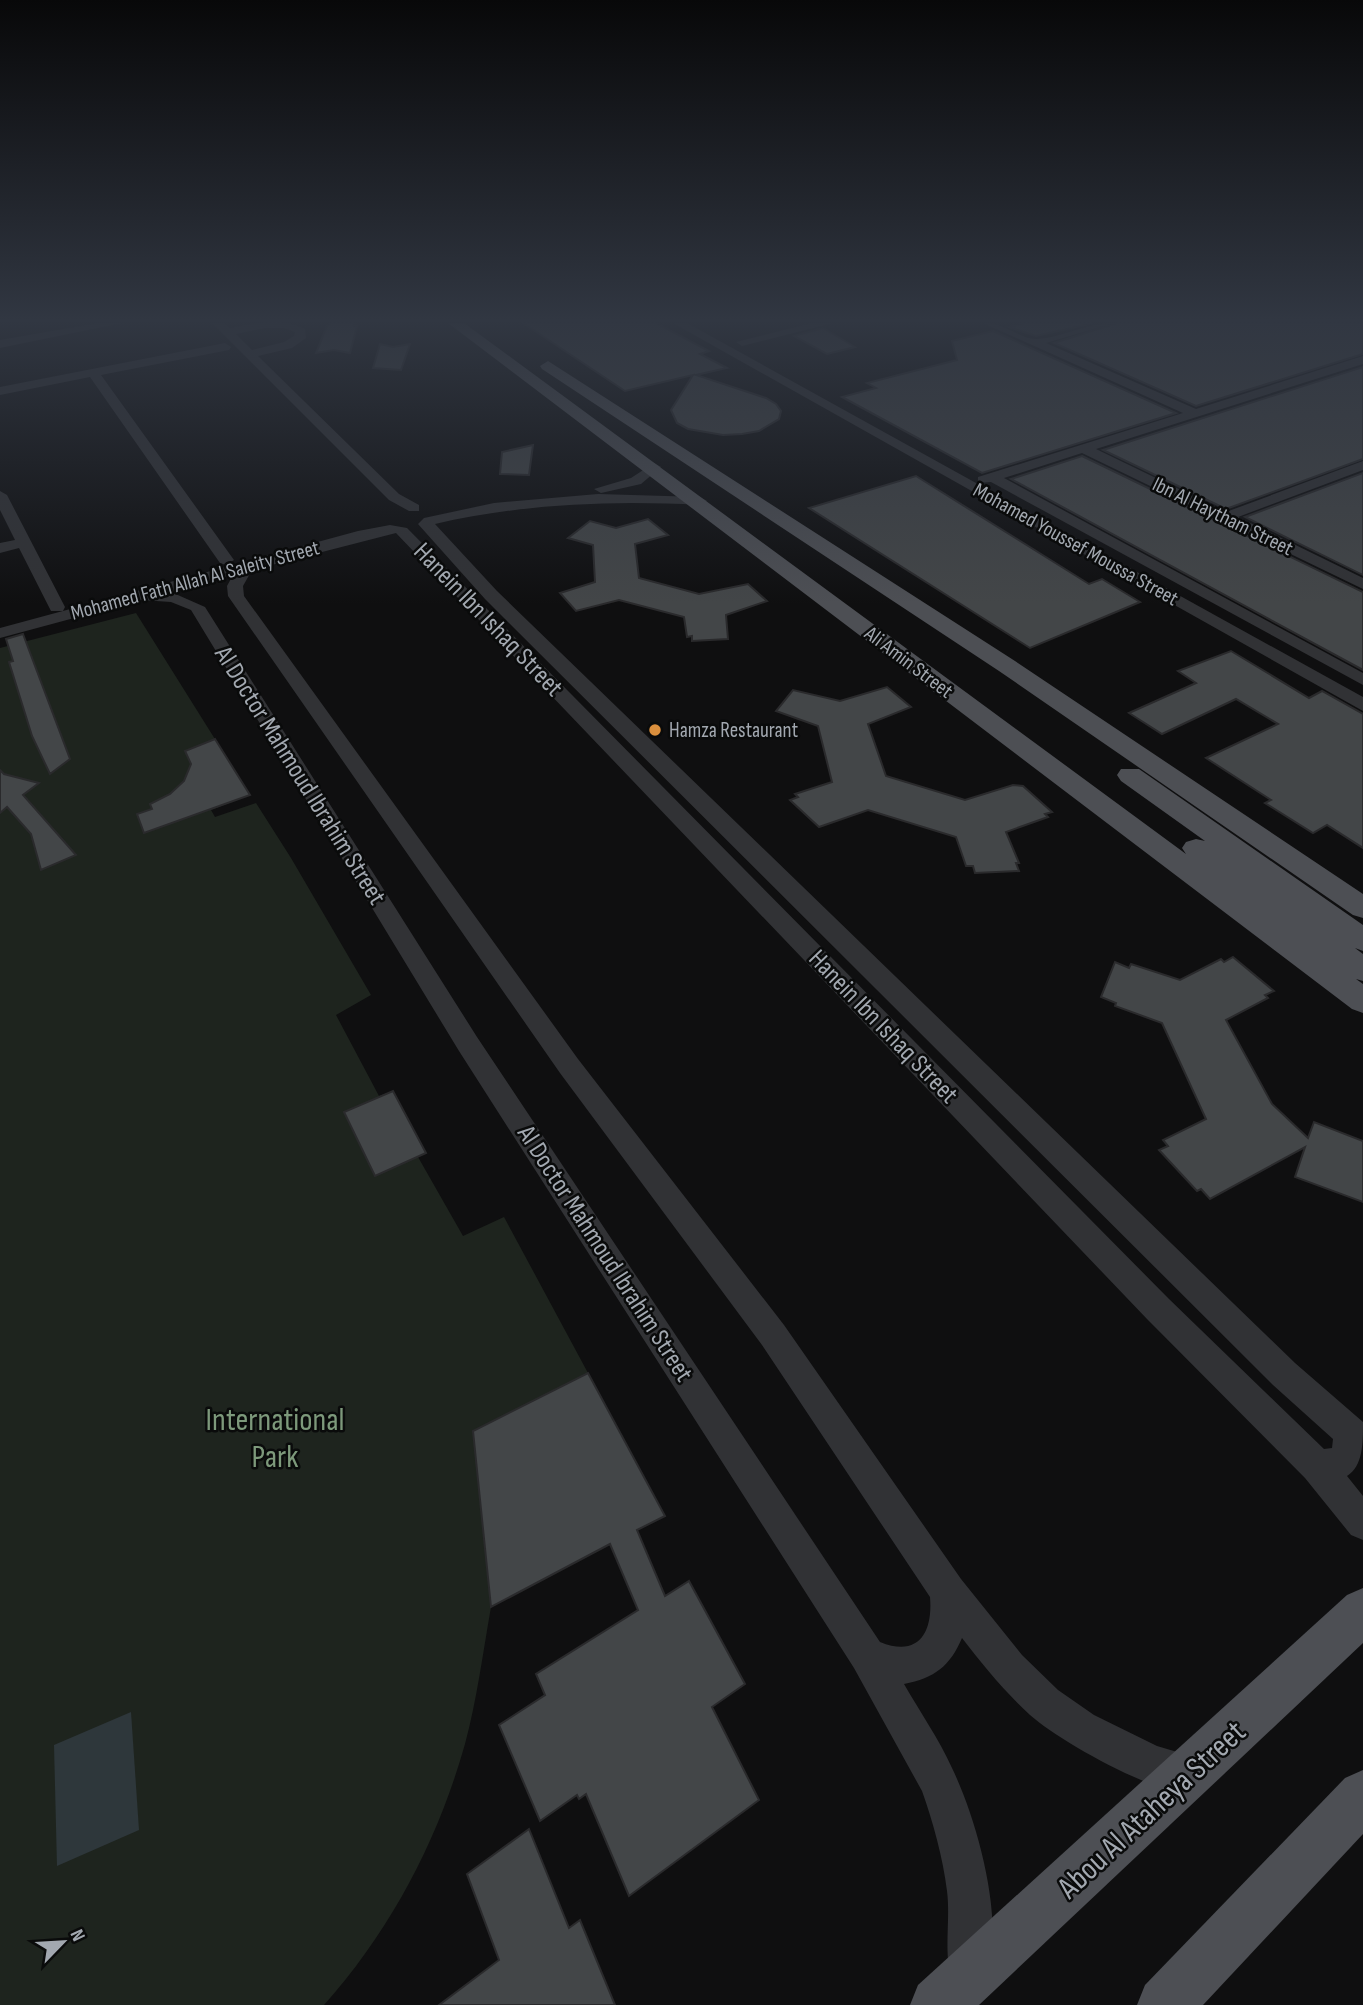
<svg xmlns="http://www.w3.org/2000/svg" width="1363" height="2005" font-family="'Sofia Sans Condensed',sans-serif">
  <rect width="100%" height="100%" fill="#0f0f10"/>
  <path fill="#1e241e" d="M 136,613 L 250,795 L 211,810 L 215,817 L 256,803 L 291,858 L 371,995 L 336,1015 L 379,1096 L 393,1091 L 426,1153 L 418,1157 L 463,1236 L 504,1217 L 665,1516 L 491,1607 C 483,1652 477,1699 465,1744 C 438,1840 391,1930 324,2005 L 0,2005 L 0,648 Z"/>
  <path fill="#2e373b" d="M 131,1712 L 139,1830 L 57,1866 L 54,1745 Z"/>
  <g fill="#434648" stroke="#2a2a2c" stroke-width="2">
    <path d="M 331,323 L 355,323 L 354,326 L 357,326 L 350,353 L 334,350 L 316,353 L 327,326 Z"/>
    <path d="M 523,323 L 656,323 L 709,351 L 700,354 L 727,368 L 696,375 L 766,398 L 776,404 L 781,411 L 779,419 L 759,431 L 742,434 L 723,435 L 688,429 L 677,423 L 671,410 L 693,375 L 625,391 Z"/>
    <path d="M 1024,323 L 1093,323 L 1036,336 L 1009,327 Z"/>
    <path d="M 1117,323 L 1363,323 L 1363,354 L 1196,406 L 1054,343 Z"/>
    <path d="M 823,328 L 855,347 L 827,354 L 794,336 Z"/>
    <path d="M 993,331 L 1176,413 L 982,473 L 842,397 L 876,388 L 867,383 L 957,360 L 952,341 Z"/>
    <path d="M 380,344 L 393,347 L 410,344 L 401,370 L 373,368 Z"/>
    <path d="M 1363,367 L 1363,459 L 1226,509 L 1103,450 Z"/>
    <path d="M 533,445 L 529,475 L 500,474 L 502,452 Z"/>
    <path d="M 1082,456 L 1363,592 L 1363,670 L 1011,479 Z"/>
    <path d="M 1363,473 L 1363,575 L 1245,517 Z"/>
    <path d="M 916,476 L 1089,584 L 1102,579 L 1140,602 L 1030,648 L 809,508 Z"/>
    <path d="M 648,519 L 668,535 L 635,544 L 639,578 L 699,594 L 748,584 L 767,601 L 726,615 L 728,639 L 692,641 L 692,636 L 687,637 L 684,617 L 619,600 L 576,611 L 560,593 L 595,582 L 593,545 L 568,538 L 590,521 L 616,528 Z"/>
    <path d="M 23,634 L 70,759 L 50,774 L 32,736 L 9,662 L 13,661 L 6,639 Z"/>
    <path d="M 1231,651 L 1309,698 L 1322,691 L 1363,714 L 1363,848 L 1327,825 L 1313,833 L 1265,803 L 1271,800 L 1206,758 L 1278,724 L 1236,699 L 1162,734 L 1129,713 L 1196,683 L 1178,671 Z"/>
    <path d="M 887,687 L 911,707 L 868,724 L 886,776 L 965,800 L 1013,785 L 1023,786 L 1052,812 L 1045,814 L 1048,817 L 1006,832 L 1019,863 L 1016,863 L 1019,871 L 975,873 L 973,866 L 966,866 L 956,837 L 868,810 L 819,827 L 790,800 L 798,797 L 795,794 L 832,782 L 818,726 L 776,711 L 793,690 L 840,701 Z"/>
    <path d="M 215,739 L 250,795 L 144,833 L 137,814 L 152,809 L 150,804 L 170,794 L 184,781 L 191,764 L 185,751 Z"/>
    <path d="M 0,770 L 4,774 L 39,783 L 23,795 L 76,855 L 41,870 L 31,834 L 7,807 L 0,813 Z"/>
    <path d="M 1233,957 L 1274,991 L 1265,995 L 1268,998 L 1226,1020 L 1272,1104 L 1308,1138 L 1314,1122 L 1363,1141 L 1363,1202 L 1295,1177 L 1305,1147 L 1210,1199 L 1201,1189 L 1197,1191 L 1159,1150 L 1168,1146 L 1163,1140 L 1206,1119 L 1162,1023 L 1115,1006 L 1116,1003 L 1101,997 L 1115,962 L 1129,968 L 1131,964 L 1180,980 L 1221,959 L 1224,962 Z"/>
    <path d="M 393,1091 L 426,1153 L 375,1176 L 344,1112 Z"/>
    <path d="M 588,1373 L 665,1516 L 637,1530 L 665,1596 L 689,1581 L 745,1684 L 712,1707 L 759,1800 L 629,1896 L 586,1794 L 579,1799 L 577,1795 L 540,1821 L 499,1725 L 545,1695 L 536,1674 L 638,1610 L 610,1544 L 491,1607 L 473,1431 Z"/>
    <path d="M 529,1829 L 569,1928 L 580,1920 L 615,2005 L 439,2005 L 499,1960 L 467,1874 Z"/>
  </g>
  <g fill="none" stroke-linecap="round" stroke-linejoin="round">
    <g fill="#313235" fill-rule="evenodd">
      <path d="M 98,323 L 122,323 L 0,348 L 0,340 Z"/>
      <path d="M 212,323 L 224,323 L 230,328 C 254,323 282,317 305,329 L 306,338 L 292,348 L 258,356 L 399,494 L 419,505 L 419,511 L 409,511 L 389,500 ZM 265,328 L 284,328 L 295,332 L 294,336 L 284,342 L 252,350 L 236,334 Z"/>
      <path d="M 673,323 L 687,323 L 1363,697 L 1363,711 Z"/>
      <path d="M 812,323 L 833,323 L 742,346 L 736,342 Z"/>
      <path d="M 983,323 C 1005,322 1019,339 1036,339 C 1058,339 1086,323 1114,323 L 1046,343 L 1196,409 L 1363,356 L 1363,364 L 1096,449 L 1226,512 L 1363,461 L 1363,470 L 1238,517 L 1363,578 L 1363,589 L 1082,453 L 1004,478 L 1363,673 L 1363,685 L 991,482 L 978,483 L 978,477 L 1183,413 Z"/>
      <path d="M 225,343 L 231,347 L 229,350 L 101,375 L 234,560 L 226,565 L 220,563 L 90,377 L 0,395 L 0,387 Z"/>
      <path d="M 654,463 L 661,467 L 641,484 L 601,493 L 594,489 L 631,478 Z"/>
      <path d="M 0,491 L 7,495 L 65,607 L 63,611 L 51,611 L 19,548 L 0,553 L 0,543 L 15,540 L 0,510 Z"/>
      <path d="M 598,494 L 700,497 L 707,501 L 700,505 C 611,500 522,504 435,524 L 497,591 L 1295,1363 L 1363,1422 C 1363,1444 1363,1466 1347,1476 L 1363,1496 L 1363,1540 L 1351,1535 L 1305,1478 L 1147,1319 L 396,533 L 252,570 L 243,586 L 244,596 L 578,1059 L 784,1325 L 961,1579 L 1022,1655 L 1058,1690 L 1094,1715 L 1157,1746 L 1204,1760 L 1210,1774 L 1204,1788 C 1200,1790 1193,1793 1189,1793 C 1151,1793 1058,1740 1030,1715 C 1004,1691 983,1665 962,1638 C 950,1666 935,1678 904,1684 C 920,1712 939,1739 952,1768 C 978,1822 1008,1929 984,1986 L 969,1993 L 954,1986 C 942,1958 951,1922 947,1891 C 943,1858 933,1822 922,1791 L 854,1668 L 459,1051 L 191,610 L 171,602 L 141,600 L 0,638 L 0,628 L 358,531 L 390,525 L 407,528 L 1169,1299 L 1324,1449 L 1332,1448 L 1333,1439 L 1273,1385 L 485,599 L 418,524 L 424,518 L 494,503 ZM 233,575 L 227,586 L 228,596 L 560,1073 L 762,1345 L 930,1597 C 933,1632 919,1658 880,1642 L 477,1037 L 205,607 L 171,592 Z"/>
    </g>
    <g fill="#4d4f54" fill-rule="evenodd">
      <path d="M 448,323 L 464,323 L 1186,854 L 1182,848 L 1186,842 L 1196,839 L 1205,841 L 1121,781 L 1117,775 L 1121,769 L 1139,769 L 1363,925 L 1363,951 L 1355,948 L 1363,954 L 1363,981 L 1356,979 L 1363,984 L 1363,1013 L 1352,1009 Z"/>
      <path d="M 548,361 L 1015,661 L 1363,894 L 1363,918 L 1353,915 L 999,671 L 542,369 L 540,366 Z"/>
      <path d="M 1363,1588 L 1363,1643 L 979,2005 L 910,2005 L 918,1985 L 1347,1595 Z"/>
      <path d="M 1363,1770 L 1363,1834 L 1203,2005 L 1137,2005 L 1145,1985 L 1345,1778 Z"/>
    </g>
  </g>
  <linearGradient id="sky" x2="0" y2="1"><stop stop-color="#080809"/><stop offset="0.53" stop-color="#313742"/><stop offset="1" stop-color="#313742" stop-opacity="0"/></linearGradient>
  <rect width="1363" height="604" fill="url(#sky)"/>
  <circle fill="#da8f3d" stroke="#0a0b0b" stroke-width="2.5" cx="655" cy="730" r="7"/>
  <g text-anchor="middle" stroke-width="5" stroke-linejoin="round" paint-order="stroke">
    <g font-size="21" fill="#a2a8b0" stroke="#0a0b0b">
      <text transform="translate(1223 516) rotate(26)" y="7">Ibn Al Haytham Street</text>
      <text transform="translate(1076 544) rotate(29)" y="7">Mohamed Youssef Moussa Street</text>
      <text transform="translate(195 580) rotate(-15)" y="7">Mohamed Fath Allah Al Saleity Street</text>
      <text transform="translate(909 662) rotate(37)" y="7">Ali Amin Street</text>
    </g>
    <g font-size="21" fill="#a2a8b0" stroke="#0a0b0b" text-anchor="start">
      <text x="669" y="737">Hamza Restaurant</text>
    </g>
    <g font-size="26" fill="#a2a8b0" stroke="#0a0b0b">
      <text transform="translate(489 619) rotate(46)" y="9">Hanein Ibn Ishaq Street</text>
      <text transform="translate(301 775) rotate(58)" y="9">Al Doctor Mahmoud Ibrahim Street</text>
      <text transform="translate(884 1026) rotate(46)" y="9">Hanein Ibn Ishaq Street</text>
      <text transform="translate(606 1253) rotate(57)" y="9">Al Doctor Mahmoud Ibrahim Street</text>
    </g>
    <g font-size="32" fill="#7d997b" stroke="#0a0b0b">
      <text x="275" y="1430">International<tspan x="275" dy="37">Park</tspan></text>
    </g>
    <g font-size="32" fill="#a2a8b0" stroke="#0a0b0b">
      <text transform="translate(1151 1809) rotate(-43)" y="11">Abou Al Ataheya Street</text>
    </g>
  </g>
  <g transform="translate(63 1942) rotate(65)" stroke="#0a0b0b" stroke-width="5" paint-order="stroke">
  <path d="M0-5L12 26L0 18L-12 26Z" fill="#a2a8b0"/>
  <text y="-10" font-size="19" font-weight="bold" text-anchor="middle" fill="#a2a8b0">N</text>
  </g>
</svg>
